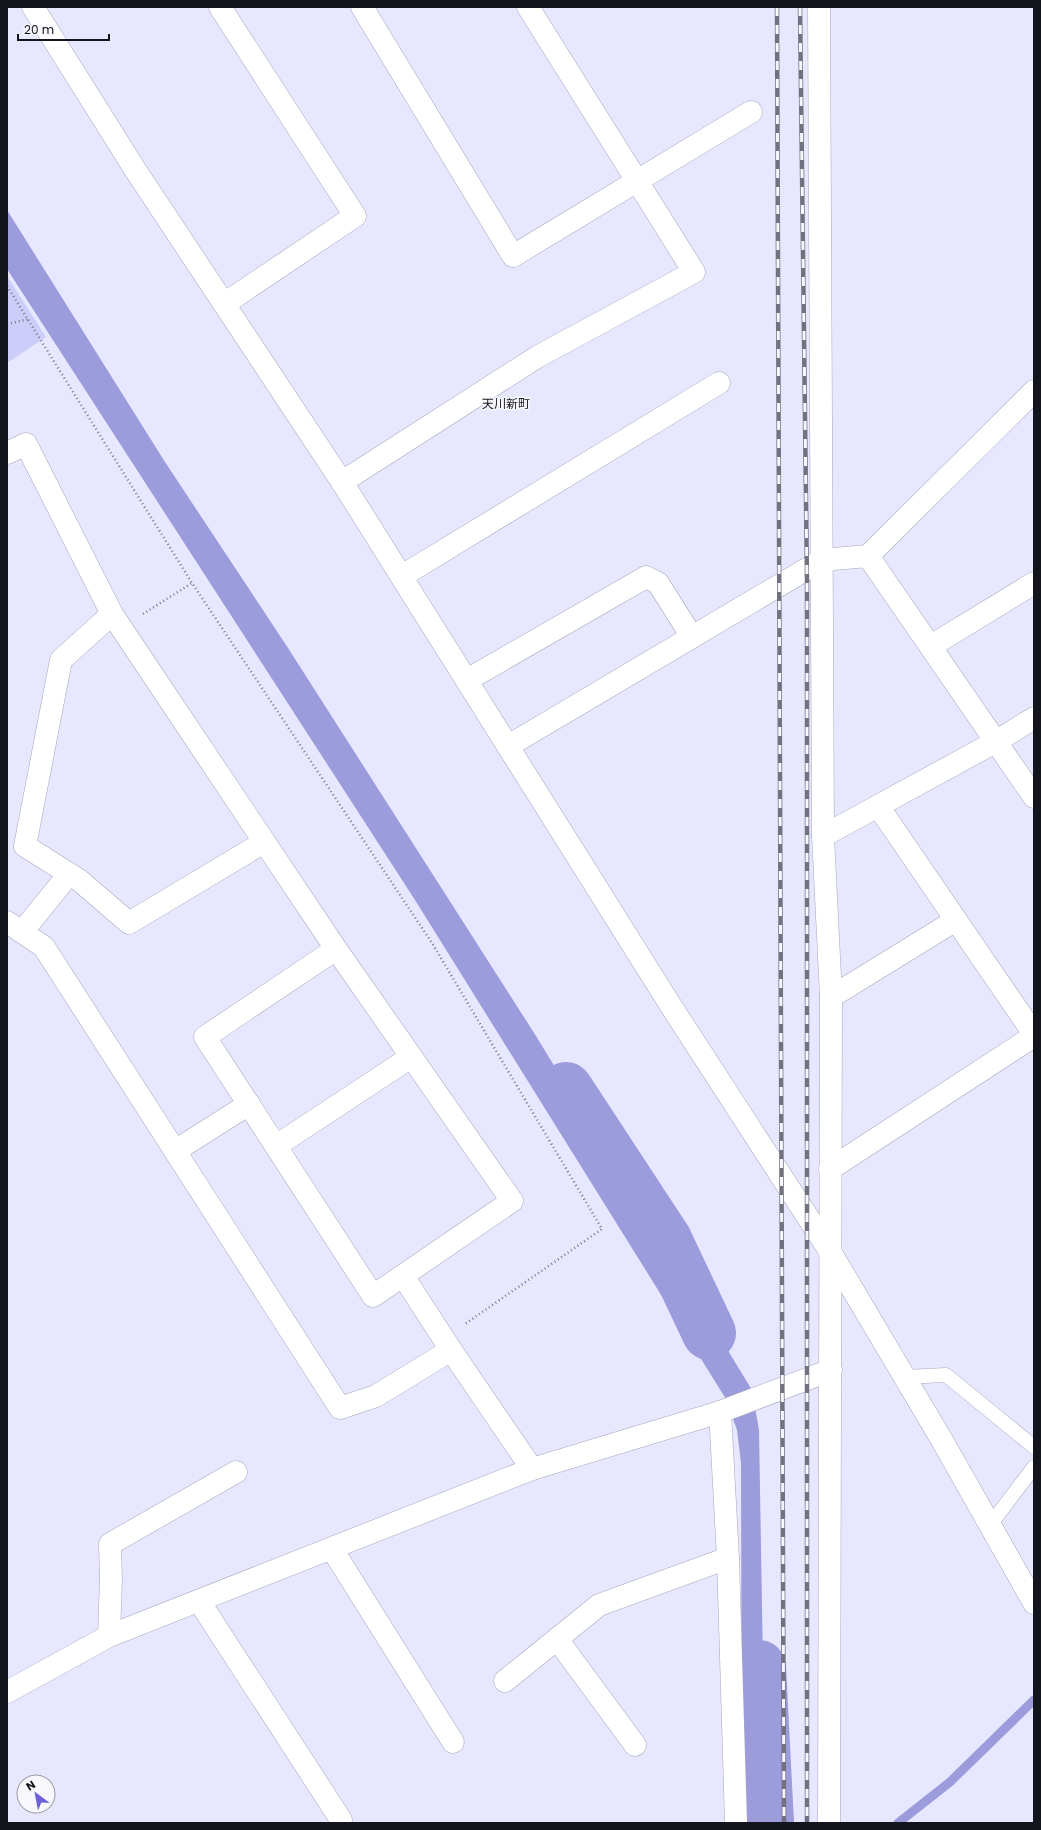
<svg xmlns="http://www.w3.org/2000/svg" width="1041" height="1830" font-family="Poppins,'Noto Sans JP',sans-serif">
  <rect width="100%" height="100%" fill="#e7e8ff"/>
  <path fill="#cccdf9" d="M 7,276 L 46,337 L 7,363 Z"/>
  <path fill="#9c9bdc" d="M 7,210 L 165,462 L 288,648 L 536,1036 L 752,1390 L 759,1430 L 763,1665 L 763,1823 L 742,1823 L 741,1463 L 737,1430 L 726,1399 L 415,900 L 7,269 Z"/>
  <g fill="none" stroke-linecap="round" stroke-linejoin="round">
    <path stroke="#9c9bdc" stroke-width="9" d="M 898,1823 L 950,1782 L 1034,1700"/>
    <g stroke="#9c9bdc" stroke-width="54">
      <path d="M 566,1089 L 665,1240 L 709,1333"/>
      <path d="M 759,1667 L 767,1823"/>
    </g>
    <defs>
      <g id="service">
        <path d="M 904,1377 L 946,1375 L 1034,1447"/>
        <path d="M 990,1525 L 1034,1467"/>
      </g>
      <g id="minor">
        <path d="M 220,7 L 355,216 L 224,304"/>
        <path d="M 362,7 L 513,256 L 751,112"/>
        <path d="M 819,7 L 823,836 L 831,997 L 829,1823"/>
        <path d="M 7,453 L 26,444 L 112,614 L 336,949 L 512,1201 L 373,1296 L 205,1037 L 336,949"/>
        <path d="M 342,482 L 537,357 L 694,272 L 528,7"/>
        <path d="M 868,556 L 1034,391"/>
        <path d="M 402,576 L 719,383"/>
        <path d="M 112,614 L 61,660 L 25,846 L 79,880 L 129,923 L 264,842"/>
        <path d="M 931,646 L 1034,583"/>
        <path d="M 467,680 L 646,577 L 658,583 L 692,637"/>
        <path d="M 508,746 L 822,560 L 868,556 L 1034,797"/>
        <path d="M 878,806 L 1034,1034"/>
        <path d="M 823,836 L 997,741 L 1034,718"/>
        <path d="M 7,922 L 44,947 L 340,1408 L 376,1396 L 451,1350"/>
        <path d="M 22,932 L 69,874"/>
        <path d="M 831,997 L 956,920"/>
        <path d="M 276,1146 L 411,1057"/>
        <path d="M 175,1151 L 249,1104"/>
        <path d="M 830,1169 L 1034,1036"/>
        <path d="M 403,1276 L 451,1350 L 532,1469"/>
        <path d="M 720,1412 L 728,1558 L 736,1823"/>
        <path d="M 332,1549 L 453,1742"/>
        <path d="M 199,1601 L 341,1820"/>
        <path d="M 109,1636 L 111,1579 L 110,1544 L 236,1472"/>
        <path d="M 557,1639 L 635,1745"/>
        <path d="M 505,1681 L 599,1605 L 728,1558"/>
        <path d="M 7,1692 L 109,1636 L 532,1469 L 720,1412 L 831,1370"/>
      </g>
      <path id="tertiary" d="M 33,7 L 136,171 L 342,482 L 671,1006 L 831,1253 L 943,1442 L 1034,1603"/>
    </defs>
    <use href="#service" stroke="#a5a6bb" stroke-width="15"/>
    <use href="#minor" stroke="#a5a6bb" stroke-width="23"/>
    <use href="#tertiary" stroke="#a5a6bb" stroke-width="23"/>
    <g stroke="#797a89" stroke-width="2.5" stroke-dasharray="1 3" stroke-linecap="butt">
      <path d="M 7,286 L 192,583 L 432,943 L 602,1229 L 465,1324"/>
      <path d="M 7,324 L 29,319"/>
      <path d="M 143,614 L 192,583"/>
    </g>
    <use href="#service" stroke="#fff" stroke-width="14"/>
    <use href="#minor" stroke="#fff" stroke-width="22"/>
    <use href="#tertiary" stroke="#fff" stroke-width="22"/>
    <defs>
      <g id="rail">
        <path d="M 777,7 L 784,1823"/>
        <path d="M 800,7 L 807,581 L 807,1823"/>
      </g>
    </defs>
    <use href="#rail" stroke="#717180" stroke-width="4.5"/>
    <use href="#rail" stroke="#f7f7fc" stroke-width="3" stroke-dasharray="9" stroke-linecap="butt"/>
  </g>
  <g text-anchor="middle" stroke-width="3" stroke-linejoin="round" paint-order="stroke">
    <g font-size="12" fill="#14141c" stroke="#f7f7fc">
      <text x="506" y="408">天川新町</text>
    </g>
  </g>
  <rect width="1041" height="1830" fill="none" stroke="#14141c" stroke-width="16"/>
  <g transform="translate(36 1794) rotate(328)"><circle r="19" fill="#f7f7fc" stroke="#9c9ca2"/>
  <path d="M0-3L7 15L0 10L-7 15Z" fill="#6e60da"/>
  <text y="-6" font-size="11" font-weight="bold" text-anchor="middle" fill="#14141c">N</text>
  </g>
  <path d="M18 34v6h91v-6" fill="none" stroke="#14141c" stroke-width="2"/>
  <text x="24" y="34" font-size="12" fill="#14141c" stroke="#f7f7fc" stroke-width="3" paint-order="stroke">20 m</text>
</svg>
